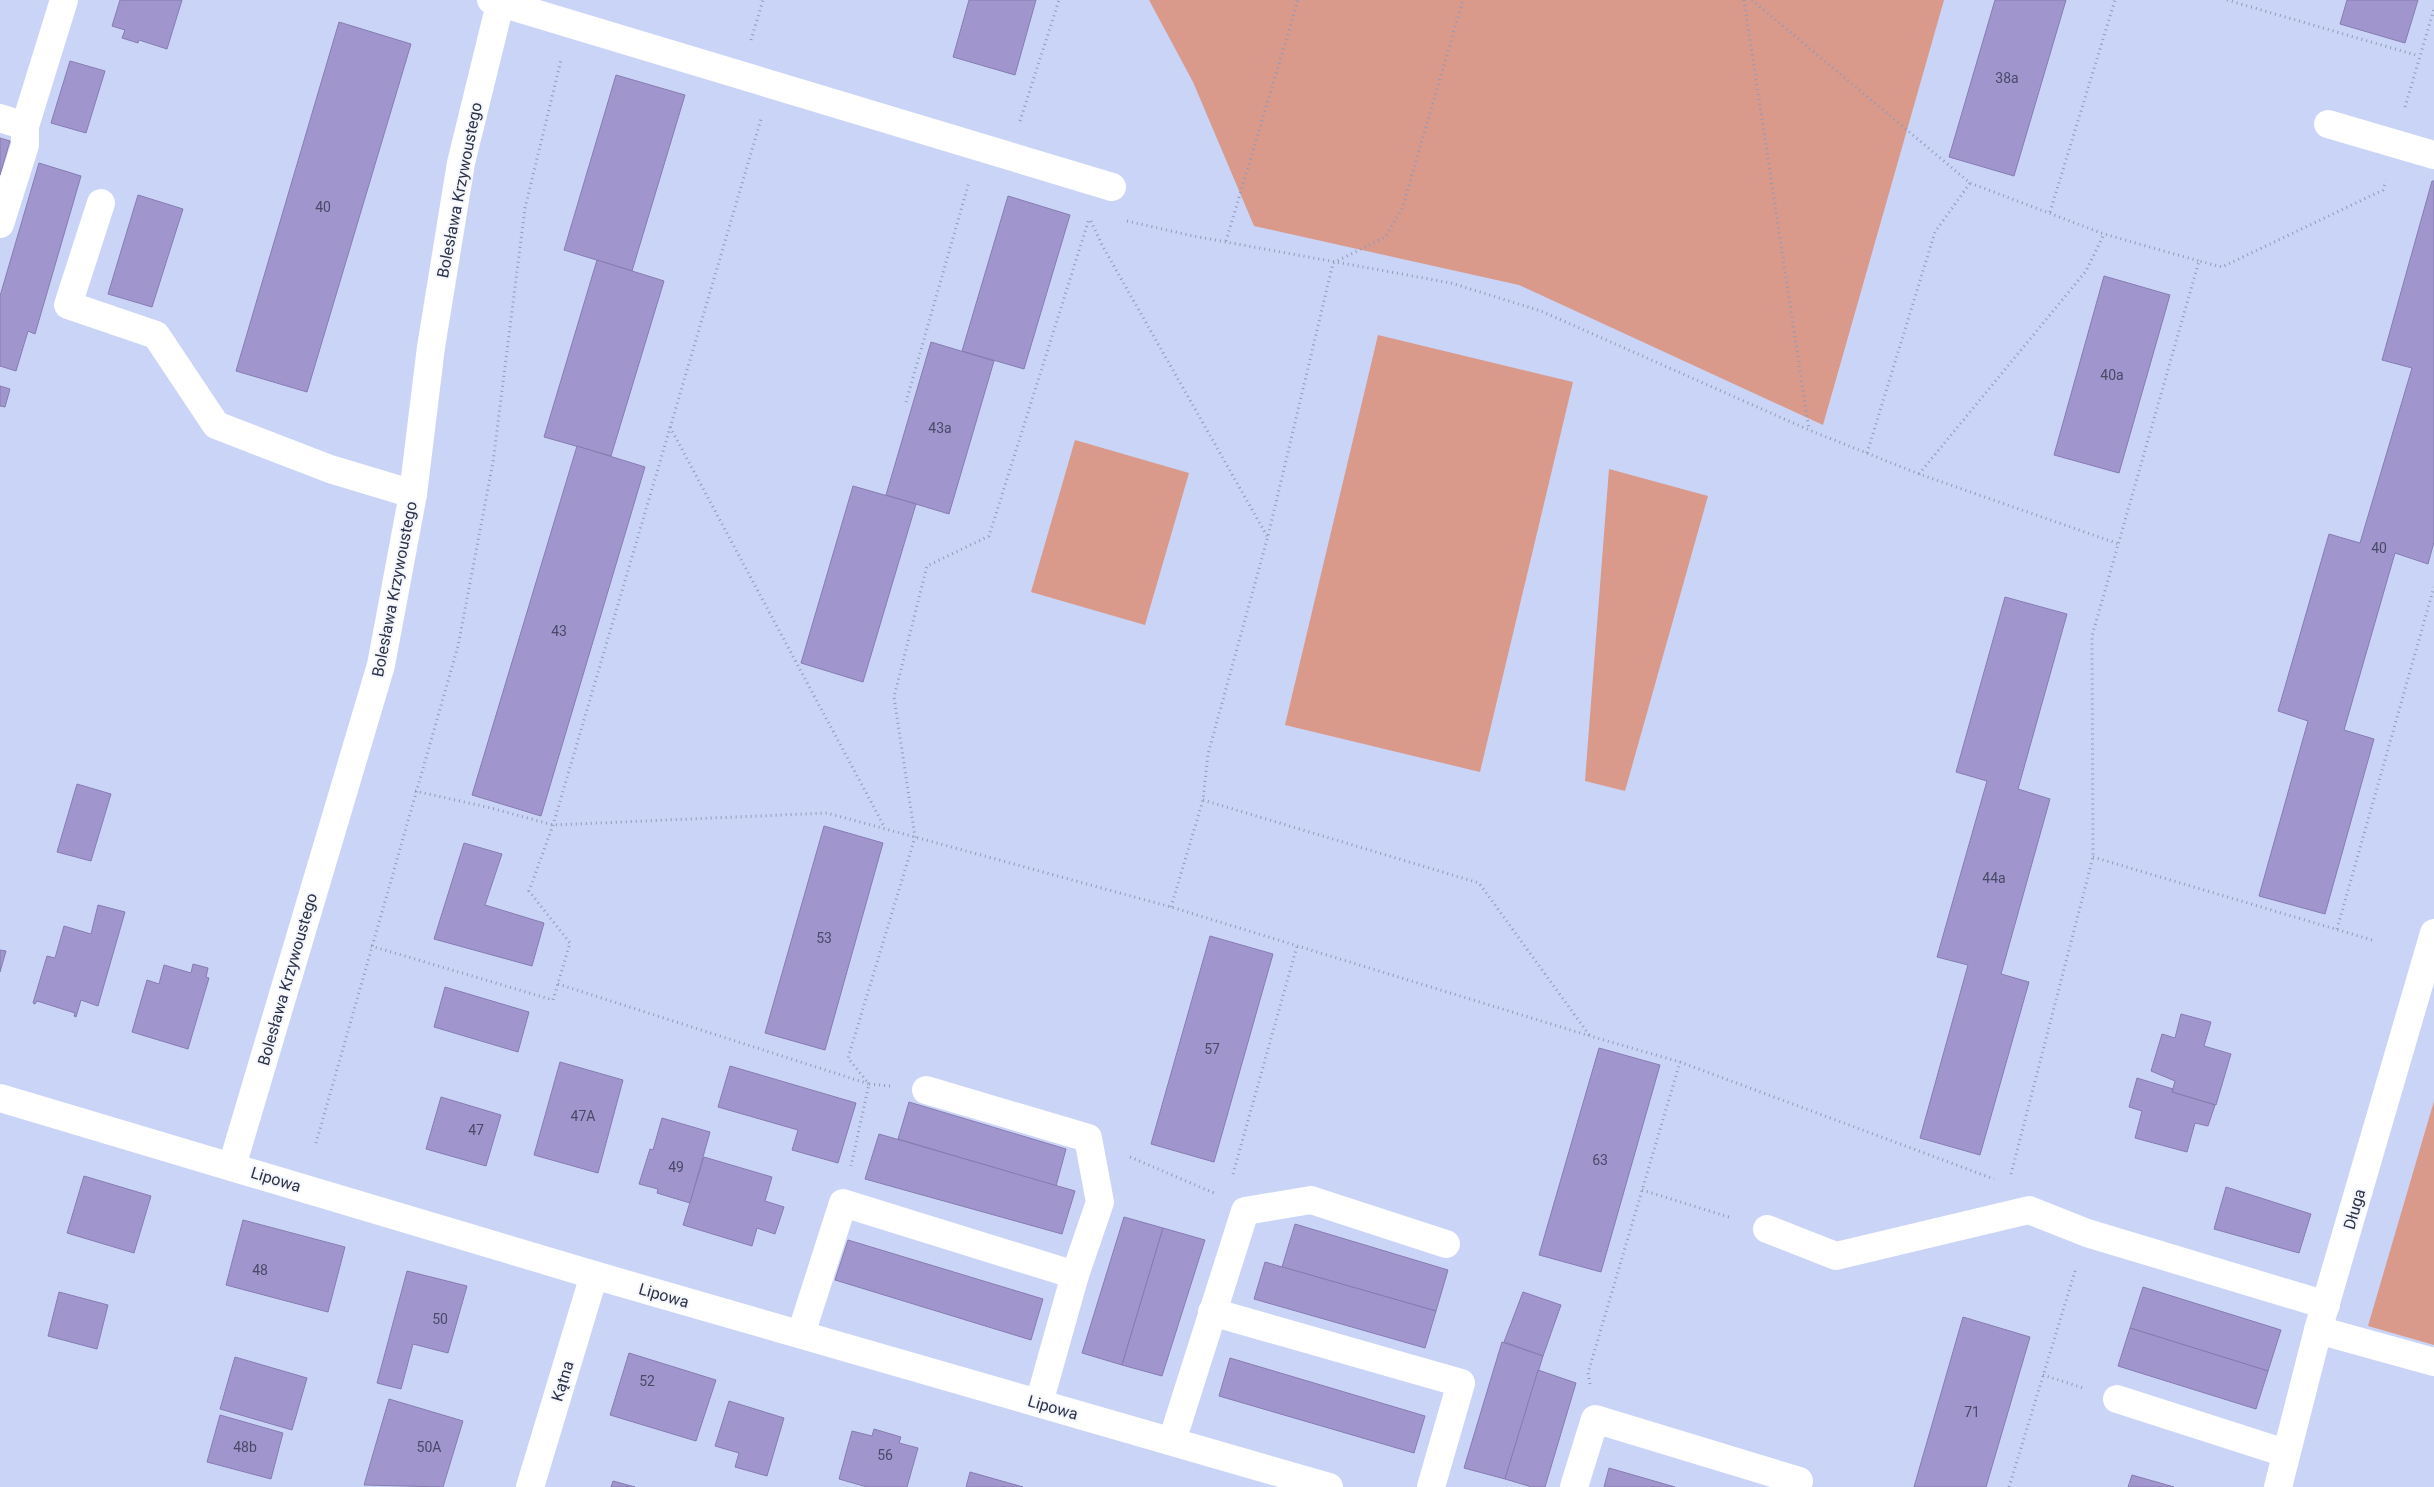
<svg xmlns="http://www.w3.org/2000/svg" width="2434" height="1487" font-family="Roboto,sans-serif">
  <rect width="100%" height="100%" fill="#cad4f6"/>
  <g fill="#d9998b">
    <path d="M 1149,0 L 1944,0 L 1823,425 L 1519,285 L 1254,226 L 1193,82 Z"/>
    <path d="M 1378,335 L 1573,382 L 1480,772 L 1285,725 Z"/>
    <path d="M 1075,440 L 1189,473 L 1145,625 L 1031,592 Z"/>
    <path d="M 1609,469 L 1708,496 L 1625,791 L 1585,781 Z"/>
    <path d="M 2434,1101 L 2434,1345 L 2368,1326 Z"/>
  </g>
  <g fill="#a096cd" stroke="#867cb2">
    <path d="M 120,0 L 182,0 L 167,49 L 139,40 L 138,43 L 122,38 L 125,30 L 112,26 Z"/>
    <path d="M 969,0 L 1036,0 L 1015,75 L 953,57 Z"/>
    <path d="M 1995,0 L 2066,0 L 2014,176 L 1949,157 Z"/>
    <path d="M 2347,0 L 2418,0 L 2405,43 L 2340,24 Z"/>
    <path d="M 339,22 L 411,44 L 307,392 L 236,371 Z"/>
    <path d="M 70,61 L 105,71 L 86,133 L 51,123 Z"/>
    <path d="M 616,75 L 685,95 L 632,271 L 564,250 Z"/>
    <path d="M 0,138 L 10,141 L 0,175 Z"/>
    <path d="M 39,163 L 81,176 L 35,334 L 28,331 L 16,371 L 0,366 L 0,296 Z"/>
    <path d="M 2432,181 L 2434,181 L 2434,542 L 2428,564 L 2395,553 L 2344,730 L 2374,739 L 2325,914 L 2259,896 L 2308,721 L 2278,711 L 2329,534 L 2360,543 L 2412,368 L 2382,360 Z"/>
    <path d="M 138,195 L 183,209 L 152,307 L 108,294 Z"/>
    <path d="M 1008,196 L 1070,215 L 1024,369 L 962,351 Z"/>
    <path d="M 597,260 L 664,281 L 611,456 L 544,437 Z"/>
    <path d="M 2104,276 L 2170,295 L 2119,473 L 2054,455 Z"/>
    <path d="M 931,342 L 994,361 L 949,514 L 886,495 Z"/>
    <path d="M 0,386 L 10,389 L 5,407 L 0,406 Z"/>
    <path d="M 577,446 L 645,467 L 541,816 L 472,795 Z"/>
    <path d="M 853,486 L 916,504 L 863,682 L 801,663 Z"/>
    <path d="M 2005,597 L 2067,614 L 2018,789 L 2050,799 L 2001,974 L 2029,982 L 1980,1155 L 1920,1138 L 1968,965 L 1937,957 L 1987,781 L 1956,772 Z"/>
    <path d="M 77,784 L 111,794 L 91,861 L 57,852 Z"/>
    <path d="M 824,826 L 883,843 L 825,1050 L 765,1033 Z"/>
    <path d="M 464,843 L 502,854 L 485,905 L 544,923 L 532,966 L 434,939 Z"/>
    <path d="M 98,905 L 125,912 L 98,1006 L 81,1000 L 76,1017 L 74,1016 L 75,1013 L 37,1001 L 35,1004 L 33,1003 L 47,956 L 55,958 L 64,926 L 91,934 Z"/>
    <path d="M 1210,936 L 1273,954 L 1214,1162 L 1151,1144 Z"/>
    <path d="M 0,950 L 6,951 L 0,972 Z"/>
    <path d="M 193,964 L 208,968 L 206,977 L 209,978 L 188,1049 L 132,1032 L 147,980 L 159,984 L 164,965 L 191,973 Z"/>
    <path d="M 445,987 L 529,1012 L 518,1052 L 434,1027 Z"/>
    <path d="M 2181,1014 L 2211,1022 L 2204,1046 L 2231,1054 L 2216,1105 L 2172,1092 L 2175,1081 L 2151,1071 L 2162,1034 L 2175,1038 Z"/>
    <path d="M 1599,1048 L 1660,1065 L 1601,1272 L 1539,1255 Z"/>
    <path d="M 560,1062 L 623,1080 L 598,1173 L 534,1155 Z"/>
    <path d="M 730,1066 L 856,1103 L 838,1163 L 792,1150 L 798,1130 L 718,1107 Z"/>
    <path d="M 2137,1078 L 2173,1089 L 2172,1092 L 2215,1105 L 2208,1126 L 2195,1123 L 2187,1152 L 2135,1138 L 2142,1111 L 2129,1107 Z"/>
    <path d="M 441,1097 L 501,1115 L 486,1166 L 426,1149 Z"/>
    <path d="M 909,1102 L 1066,1149 L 1056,1186 L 898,1139 Z"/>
    <path d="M 662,1118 L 710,1132 L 690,1203 L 657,1193 L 658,1189 L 639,1184 L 650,1149 L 653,1150 Z"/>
    <path d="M 879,1134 L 1075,1191 L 1062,1234 L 865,1179 Z"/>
    <path d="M 704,1157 L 772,1177 L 765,1201 L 784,1207 L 775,1234 L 757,1228 L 752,1246 L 683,1225 Z"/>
    <path d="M 84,1176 L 151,1196 L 134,1253 L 67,1233 Z"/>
    <path d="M 2226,1187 L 2311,1214 L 2299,1253 L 2214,1229 Z"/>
    <path d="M 1124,1217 L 1163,1228 L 1122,1365 L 1082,1353 Z"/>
    <path d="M 243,1220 L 345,1247 L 328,1312 L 226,1285 Z"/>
    <path d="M 1295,1224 L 1448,1270 L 1436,1311 L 1282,1267 Z"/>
    <path d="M 1163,1228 L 1205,1240 L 1162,1376 L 1122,1365 Z"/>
    <path d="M 848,1240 L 1043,1299 L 1031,1340 L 835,1280 Z"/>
    <path d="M 1265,1262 L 1436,1311 L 1425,1348 L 1254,1299 Z"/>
    <path d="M 407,1271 L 467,1286 L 448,1353 L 413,1344 L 401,1389 L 377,1383 Z"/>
    <path d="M 2143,1287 L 2281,1330 L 2268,1371 L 2130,1328 Z"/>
    <path d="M 59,1292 L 108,1305 L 97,1349 L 48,1336 Z"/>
    <path d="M 1523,1292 L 1561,1305 L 1543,1356 L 1504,1342 Z"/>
    <path d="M 1963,1317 L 2030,1337 L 1986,1487 L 1914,1487 Z"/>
    <path d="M 2130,1328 L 2268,1371 L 2256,1409 L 2118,1366 Z"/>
    <path d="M 1502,1342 L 1543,1356 L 1505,1479 L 1464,1468 Z"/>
    <path d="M 629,1353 L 716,1380 L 696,1441 L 610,1415 Z"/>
    <path d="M 235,1357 L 307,1378 L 292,1430 L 220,1409 Z"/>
    <path d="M 1230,1358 L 1425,1416 L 1414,1453 L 1219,1396 Z"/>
    <path d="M 1538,1370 L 1576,1383 L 1545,1487 L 1532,1487 L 1505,1479 Z"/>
    <path d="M 389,1399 L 463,1421 L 443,1487 L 364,1485 Z"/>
    <path d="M 729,1401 L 784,1418 L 767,1476 L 735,1467 L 739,1453 L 715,1446 Z"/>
    <path d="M 220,1415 L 283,1433 L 271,1479 L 207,1462 Z"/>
    <path d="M 874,1429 L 901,1437 L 899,1443 L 918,1448 L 907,1487 L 867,1487 L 839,1479 L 852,1431 L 872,1436 Z"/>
    <path d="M 1609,1468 L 1675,1487 L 1604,1487 Z"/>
    <path d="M 970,1472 L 1023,1487 L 966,1487 Z"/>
    <path d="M 2132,1475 L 2174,1487 L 2128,1487 Z"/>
    <path d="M 613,1481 L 635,1487 L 611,1487 Z"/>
  </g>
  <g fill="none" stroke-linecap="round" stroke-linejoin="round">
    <g stroke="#919ab7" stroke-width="3" stroke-dasharray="1 4" stroke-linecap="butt">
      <path d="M 1744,0 L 1809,430"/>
      <path d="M 1752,0 L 1970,183 L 2104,234 L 2199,261"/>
      <path d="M 2227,0 L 2419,56"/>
      <path d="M 751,40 L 763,0"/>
      <path d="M 2405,107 L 2434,9"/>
      <path d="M 1020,121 L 1059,0"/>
      <path d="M 2050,212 L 2115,0"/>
      <path d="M 1091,221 L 1102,245 L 1267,536"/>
      <path d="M 1127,221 L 1193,236 L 1451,283 L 1541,311 L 1809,430 L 1919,474 L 2119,544"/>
      <path d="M 1226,241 L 1298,0"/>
      <path d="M 906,402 L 969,182"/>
      <path d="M 670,427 L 885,828"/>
      <path d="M 1867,453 L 1935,232 L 1970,183"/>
      <path d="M 1919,474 L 2086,271 L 2104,234"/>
      <path d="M 415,791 L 491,808 L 553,825 L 827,813 L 1171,907 L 1590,1036 L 1680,1062 L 1994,1179"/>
      <path d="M 1203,800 L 1479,883 L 1590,1036"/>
      <path d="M 2093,857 L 2372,940"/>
      <path d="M 1171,907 L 1203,800 L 1208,754 L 1268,536 L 1333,263 L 1385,237 L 1402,209 L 1463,0"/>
      <path d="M 2337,929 L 2434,587"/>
      <path d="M 371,946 L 553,1000 L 570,943 L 529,891 L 553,825 L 761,119"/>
      <path d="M 558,984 L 869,1084 L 851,1166"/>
      <path d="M 890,1086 L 869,1084 L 848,1058 L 915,837 L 894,697 L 927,566 L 989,536 L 1089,219"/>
      <path d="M 316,1143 L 458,646 L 493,462 L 525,208 L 561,60"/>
      <path d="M 1130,1157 L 1214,1193"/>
      <path d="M 1233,1174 L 1297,946"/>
      <path d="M 2011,1174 L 2093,857 L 2092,636 L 2199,261 L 2222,267 L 2383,190 L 2386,181"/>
      <path d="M 1642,1190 L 1732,1218"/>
      <path d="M 2043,1375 L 2083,1388"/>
      <path d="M 1590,1384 L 1588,1373 L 1680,1062"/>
      <path d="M 2009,1487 L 2076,1268"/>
    </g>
    <g stroke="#fff" stroke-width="28">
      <path d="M 491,0 L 1112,187"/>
      <path d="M 0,118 L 25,126 L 64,0"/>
      <path d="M 2328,124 L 2434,155"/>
      <path d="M 101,203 L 68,305 L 156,335 L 216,425 L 330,469 L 413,494"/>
      <path d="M 0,224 L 25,145 L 25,126"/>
      <path d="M 926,1090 L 1088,1138 L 1100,1202 L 1075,1275"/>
      <path d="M 0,1098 L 594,1275 L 1329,1487"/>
      <path d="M 232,1166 L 381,665 L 413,494 L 431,347 L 461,163 L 501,0"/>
      <path d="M 1767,1229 L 1836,1256 L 2029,1210 L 2087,1233 L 2326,1305"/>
      <path d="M 1212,1312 L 1461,1383 L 1431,1487"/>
      <path d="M 2318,1330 L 2434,1362"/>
      <path d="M 801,1334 L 843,1203 L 1075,1275 L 1039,1403"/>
      <path d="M 2117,1399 L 2285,1453"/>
      <path d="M 1172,1441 L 1245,1211 L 1311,1200 L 1446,1244"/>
      <path d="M 530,1487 L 594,1275"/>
      <path d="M 1574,1487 L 1595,1419 L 1799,1481"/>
      <path d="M 2278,1487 L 2318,1330 L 2434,933"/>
    </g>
  </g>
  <g text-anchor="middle" stroke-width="4" stroke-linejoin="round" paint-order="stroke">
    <g font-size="14" fill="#484a68">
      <text x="2007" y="83">38a</text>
      <text x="323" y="212">40</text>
      <text x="2112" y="380">40a</text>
      <text x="940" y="433">43a</text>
      <text x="2379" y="553">40</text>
      <text x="559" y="636">43</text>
      <text x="1994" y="883">44a</text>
      <text x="824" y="943">53</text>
      <text x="1212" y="1054">57</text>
      <text x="583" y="1121">47A</text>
      <text x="476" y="1135">47</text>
      <text x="1600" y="1165">63</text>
      <text x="676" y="1172">49</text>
      <text x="260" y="1275">48</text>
      <text x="440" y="1324">50</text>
      <text x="647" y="1386">52</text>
      <text x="1972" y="1417">71</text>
      <text x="245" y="1452">48b</text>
      <text x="429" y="1452">50A</text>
      <text x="885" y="1460">56</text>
    </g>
    <g font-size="16" fill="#2b3147" stroke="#f4f6fc">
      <text transform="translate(459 190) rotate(-79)" y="6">Bolesława Krzywoustego</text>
      <text transform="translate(394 589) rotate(-79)" y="6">Bolesława Krzywoustego</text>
      <text transform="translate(287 979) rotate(-74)" y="6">Bolesława Krzywoustego</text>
      <text transform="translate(276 1179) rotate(17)" y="6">Lipowa</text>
      <text transform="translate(2354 1209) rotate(-74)" y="6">Długa</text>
      <text transform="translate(664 1295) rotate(16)" y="6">Lipowa</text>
      <text transform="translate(562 1381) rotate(-73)" y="6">Kątna</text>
      <text transform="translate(1053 1407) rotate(16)" y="6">Lipowa</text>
    </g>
  </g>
</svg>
